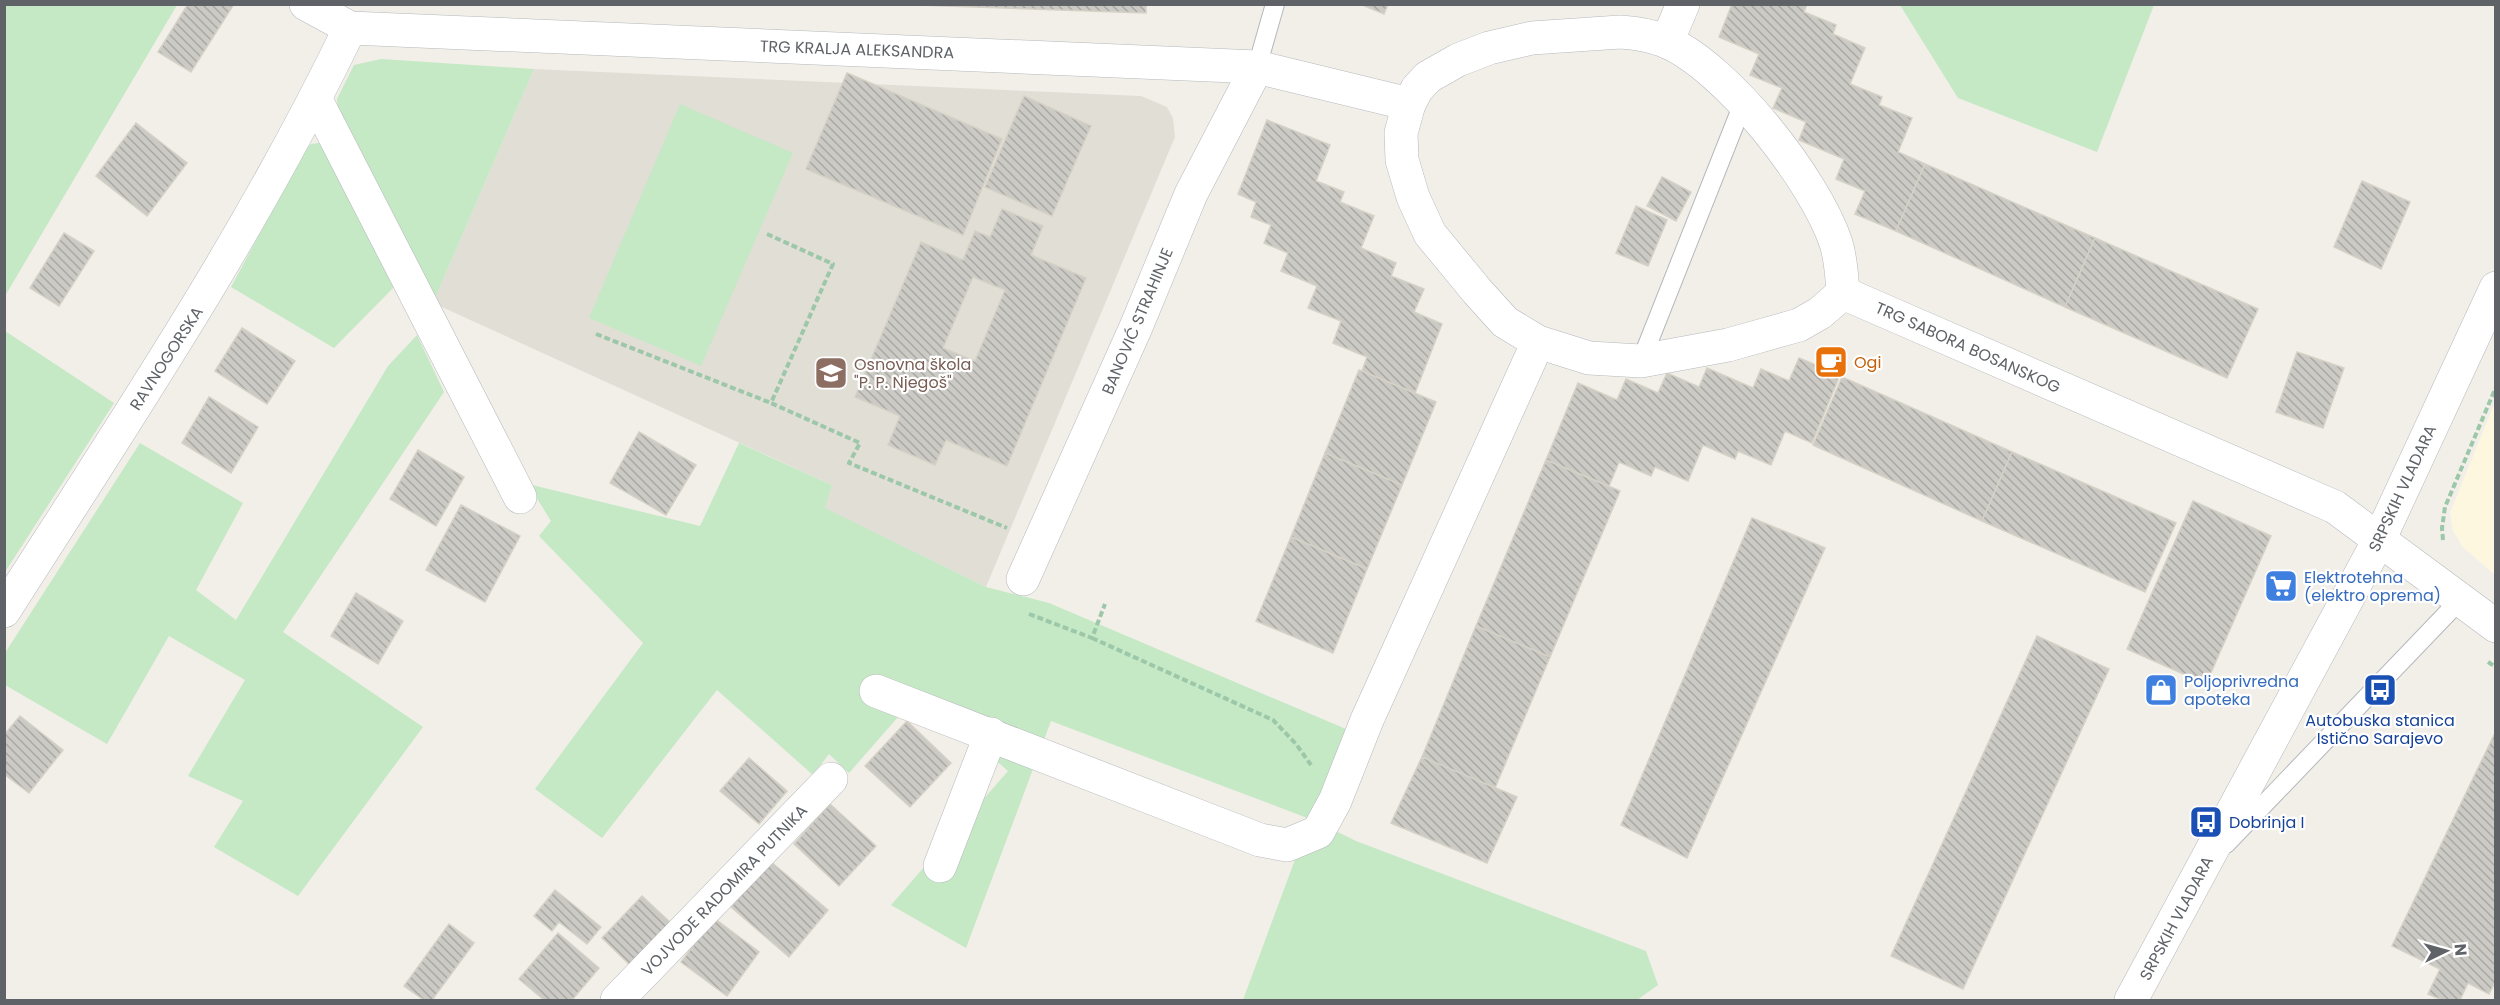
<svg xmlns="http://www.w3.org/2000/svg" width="2500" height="1005" font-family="Poppins,sans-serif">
  <defs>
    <pattern id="building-back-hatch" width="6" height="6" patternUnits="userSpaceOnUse" patternTransform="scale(1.5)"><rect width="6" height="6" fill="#cccac5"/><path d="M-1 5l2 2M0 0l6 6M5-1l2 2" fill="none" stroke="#a9a8a4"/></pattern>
  </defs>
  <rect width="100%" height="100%" fill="#f1efe8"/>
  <path fill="#fef7e0" d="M 2495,402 L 2496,575 L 2495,575 L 2463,547 L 2453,531 L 2450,513 Z"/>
  <path fill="#e1ded6" d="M 534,69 L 1141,96 L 1167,107 L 1173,118 L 1175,137 L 986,587 L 824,508 L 832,485 L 433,303 Z"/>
  <g fill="#c5e8c5">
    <path d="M 5,4 L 177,5 L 5,296 L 4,5 Z"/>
    <path d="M 1900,5 L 2154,5 L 2097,152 L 1958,98 Z"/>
    <path d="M 381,59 L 534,69 L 433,303 L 338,110 L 337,99 L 354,65 Z"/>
    <path d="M 680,104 L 793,153 L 701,366 L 589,318 Z"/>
    <path d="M 318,143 L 327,147 L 397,284 L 334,348 L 231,287 L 305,150 L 311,144 Z"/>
    <path d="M 5,331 L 114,403 L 5,572 Z"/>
    <path d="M 417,335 L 444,392 L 283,632 L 423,727 L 298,896 L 214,847 L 243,801 L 188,776 L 245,680 L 169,636 L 107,744 L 5,685 L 5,653 L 140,443 L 243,503 L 196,590 L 236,620 L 388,366 Z"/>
    <path d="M 739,443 L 832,485 L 825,508 L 986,587 L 1049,603 L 1353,732 L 1311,819 L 1356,841 L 1646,951 L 1658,985 L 1637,1000 L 1243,1000 L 1310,819 L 1051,721 L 966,948 L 891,905 L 1008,771 L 919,693 L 849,773 L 829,754 L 813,775 L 717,690 L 602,838 L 535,789 L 643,643 L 539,536 L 551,521 L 528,484 L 700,526 Z"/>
  </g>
  <g fill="url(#building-back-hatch)" stroke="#d6d1c6" stroke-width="1.5" fill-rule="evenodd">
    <path d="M 188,4 L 234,4 L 191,72 L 158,52 Z"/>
    <path d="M 888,4 L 1146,4 L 1146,13 Z"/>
    <path d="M 1360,4 L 1388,4 L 1384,14 Z"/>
    <path d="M 1732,4 L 1807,4 L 1804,12 L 1836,25 L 1833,34 L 1865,48 L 1850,84 L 1882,97 L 1879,105 L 1912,118 L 1898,152 L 1925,164 L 1896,231 L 1855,214 L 1865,191 L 1836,179 L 1844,159 L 1799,140 L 1806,122 L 1773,108 L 1782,88 L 1750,75 L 1759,54 L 1719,37 Z"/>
    <path d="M 847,73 L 1002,139 L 963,235 L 806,169 Z"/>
    <path d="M 1024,96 L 1091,126 L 1052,216 L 985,187 Z"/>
    <path d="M 1267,120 L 1330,145 L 1316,181 L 1344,192 L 1340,202 L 1374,216 L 1361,248 L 1396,263 L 1391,276 L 1424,289 L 1414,312 L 1442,324 L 1415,393 L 1362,371 L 1367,357 L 1333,343 L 1341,321 L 1308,308 L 1317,286 L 1281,271 L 1288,253 L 1264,243 L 1271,225 L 1251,217 L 1256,202 L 1238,194 Z"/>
    <path d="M 136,123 L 187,163 L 147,216 L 96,176 Z"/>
    <path d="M 1925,164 L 2095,238 L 2065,307 L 1896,231 Z"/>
    <path d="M 1662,177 L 1691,192 L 1676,221 L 1647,206 Z"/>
    <path d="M 2362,181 L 2410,202 L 2381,269 L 2334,247 Z"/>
    <path d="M 1636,206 L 1667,220 L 1648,266 L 1616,253 Z"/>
    <path d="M 1002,209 L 1043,226 L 1031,255 L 1086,278 L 1007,466 L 946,440 L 935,465 L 888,445 L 900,416 L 855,397 L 921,242 L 963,260 L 975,231 L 990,237 ZM 973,277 L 1005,290 L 975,361 L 943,348 Z"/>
    <path d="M 64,233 L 94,251 L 59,306 L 30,288 Z"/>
    <path d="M 2095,238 L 2258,309 L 2227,378 L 2065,307 Z"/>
    <path d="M 242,328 L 295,361 L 267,404 L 215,371 Z"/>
    <path d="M 2297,352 L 2344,368 L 2323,428 L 2276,412 Z"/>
    <path d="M 1799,358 L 1840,375 L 1812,443 L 1785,431 L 1771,465 L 1738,451 L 1735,459 L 1703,445 L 1688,481 L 1655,467 L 1651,476 L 1619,462 L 1609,486 L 1546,460 L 1578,383 L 1617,400 L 1626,379 L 1658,393 L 1667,373 L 1699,387 L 1707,368 L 1753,388 L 1761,369 L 1789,381 Z"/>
    <path d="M 1359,370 L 1436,402 L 1402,485 L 1325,453 Z"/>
    <path d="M 1842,377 L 2012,452 L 1982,521 L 1813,445 Z"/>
    <path d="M 209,397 L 258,427 L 231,473 L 182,443 Z"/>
    <path d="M 639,432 L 696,465 L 666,515 L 610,483 Z"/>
    <path d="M 418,450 L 464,477 L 436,526 L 390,499 Z"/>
    <path d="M 2012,452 L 2176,523 L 2145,592 L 1982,521 Z"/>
    <path d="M 1325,453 L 1402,485 L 1367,569 L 1291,537 Z"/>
    <path d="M 1546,460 L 1620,491 L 1550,657 L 1476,626 Z"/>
    <path d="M 2193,501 L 2271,536 L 2206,684 L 2127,649 Z"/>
    <path d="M 461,505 L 520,536 L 485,602 L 426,570 Z"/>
    <path d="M 1752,518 L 1825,548 L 1687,858 L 1621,825 Z"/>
    <path d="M 1291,537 L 1367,569 L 1333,653 L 1256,621 Z"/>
    <path d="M 356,593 L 403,621 L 378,664 L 331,636 Z"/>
    <path d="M 1476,626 L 1550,657 L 1495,788 L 1422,757 Z"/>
    <path d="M 2037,636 L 2109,669 L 1963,989 L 1891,956 Z"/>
    <path d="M 20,716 L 63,750 L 29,793 L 4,774 L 4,735 Z"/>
    <path d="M 907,721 L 951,763 L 910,807 L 865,766 Z"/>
    <path d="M 2496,731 L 2496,980 L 2489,994 L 2468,983 L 2460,1000 L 2442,1000 L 2428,994 L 2440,969 L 2392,946 Z"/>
    <path d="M 1422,757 L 1517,797 L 1487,863 L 1391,823 Z"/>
    <path d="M 749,758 L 787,791 L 759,824 L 720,791 Z"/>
    <path d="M 830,804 L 876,846 L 839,886 L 794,844 Z"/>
    <path d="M 770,861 L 828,910 L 789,957 L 731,907 Z"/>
    <path d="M 555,890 L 601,927 L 587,944 L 559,922 L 552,931 L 534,916 Z"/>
    <path d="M 642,896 L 673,925 L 632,967 L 602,938 Z"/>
    <path d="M 714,918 L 759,952 L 727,996 L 681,962 Z"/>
    <path d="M 449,924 L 474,943 L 432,1000 L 424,1000 L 404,986 Z"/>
    <path d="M 558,933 L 599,968 L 572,1000 L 544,1000 L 519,979 Z"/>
  </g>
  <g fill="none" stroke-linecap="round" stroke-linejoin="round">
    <defs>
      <g id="service">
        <path d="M 1257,67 L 1275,4"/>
        <path d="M 1641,361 L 1744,101"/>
        <path d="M 2226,844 L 2460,600"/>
      </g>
      <g id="minor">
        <path d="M 306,4 L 350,28 L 1257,67 L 1409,104"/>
        <path d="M 1620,32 C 1636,33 1650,35 1665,41 C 1727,67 1815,180 1836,243 C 1841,259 1842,277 1843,293 L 1820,313 L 1799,325 L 1728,345 L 1641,361 L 1589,358 L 1538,342 L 1505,322 L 1477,291 L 1430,234 L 1413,197 L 1402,160 L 1401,133 L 1409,104 L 1417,89 L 1428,77 L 1458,60 L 1489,48 L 1532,38 Z"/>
        <path d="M 1667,42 L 1683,4"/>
        <path d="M 316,100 L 520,497"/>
        <path d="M 1843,293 L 2335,507 L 2496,626"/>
        <path d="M 1023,579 L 1136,327 L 1191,194 L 1257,67"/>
        <path d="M 4,611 C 126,420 252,232 350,28"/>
        <path d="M 876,691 L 1260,840 L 1287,845 L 1318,832 L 1335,801 L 1367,720 L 1538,342"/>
        <path d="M 940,866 L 991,734"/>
        <path d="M 617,1000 L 831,779"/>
      </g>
      <path id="tertiary" d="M 2131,1000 L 2379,540 L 2496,288"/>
    </defs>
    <use href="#service" stroke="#b5b8bc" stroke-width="20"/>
    <use href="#minor" stroke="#b5b8bc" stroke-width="34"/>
    <use href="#tertiary" stroke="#b5b8bc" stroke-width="34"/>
    <g stroke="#9cc7a9" stroke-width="4" stroke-dasharray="6 3" stroke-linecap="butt">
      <path d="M 767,234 L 833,264 L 771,403 L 860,443 L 849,463 L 1007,528"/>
      <path d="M 596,334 L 771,403"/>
      <path d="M 2443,540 L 2442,528 L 2445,507 L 2496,387"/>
      <path d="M 1029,614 L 1092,638 L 1105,604"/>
      <path d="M 1092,638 L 1273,720 L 1296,744 L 1311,765"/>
      <path d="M 2488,662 L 2496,667"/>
    </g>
    <use href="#service" stroke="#fff" stroke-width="18"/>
    <use href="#minor" stroke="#fff" stroke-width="33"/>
    <use href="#tertiary" stroke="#fff" stroke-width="33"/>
  </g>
  <defs>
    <symbol id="cafe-square" viewBox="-11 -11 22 22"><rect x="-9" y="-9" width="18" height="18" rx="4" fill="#e8710a" stroke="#fff"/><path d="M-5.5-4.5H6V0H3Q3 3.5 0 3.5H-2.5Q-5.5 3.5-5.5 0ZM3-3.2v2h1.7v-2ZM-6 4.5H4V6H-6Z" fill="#fff"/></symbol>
    <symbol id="school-square" viewBox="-11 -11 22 22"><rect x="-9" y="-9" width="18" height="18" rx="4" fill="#8d6e63" stroke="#fff"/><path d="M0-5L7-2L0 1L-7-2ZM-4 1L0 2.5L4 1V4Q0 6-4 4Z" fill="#fff"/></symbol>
    <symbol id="supermarket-square" viewBox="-11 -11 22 22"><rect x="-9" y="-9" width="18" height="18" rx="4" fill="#3f7fe0" stroke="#fff"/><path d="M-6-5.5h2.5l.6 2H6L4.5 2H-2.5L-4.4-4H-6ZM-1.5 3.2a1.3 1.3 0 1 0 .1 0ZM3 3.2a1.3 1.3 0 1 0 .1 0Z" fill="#fff"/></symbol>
    <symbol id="shop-square" viewBox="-11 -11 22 22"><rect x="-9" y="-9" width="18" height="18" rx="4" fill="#3f7fe0" stroke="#fff"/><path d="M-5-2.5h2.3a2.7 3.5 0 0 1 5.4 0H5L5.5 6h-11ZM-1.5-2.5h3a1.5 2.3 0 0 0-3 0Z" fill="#fff"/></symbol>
    <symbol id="bus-square" viewBox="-11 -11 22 22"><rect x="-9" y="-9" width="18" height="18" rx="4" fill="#1a4fb4" stroke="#fff"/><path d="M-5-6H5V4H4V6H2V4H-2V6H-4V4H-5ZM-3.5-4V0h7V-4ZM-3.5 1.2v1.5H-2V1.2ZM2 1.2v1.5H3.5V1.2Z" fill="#fff"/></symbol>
  </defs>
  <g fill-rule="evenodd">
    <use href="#cafe-square" x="1812" y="343" width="38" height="38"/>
    <use href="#school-square" x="812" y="354" width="38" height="38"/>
    <use href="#supermarket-square" x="2262" y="567" width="38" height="38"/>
    <use href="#shop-square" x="2142" y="671" width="38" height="38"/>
    <use href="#bus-square" x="2361" y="671" width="38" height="38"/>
    <use href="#bus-square" x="2187" y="803" width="38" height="38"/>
  </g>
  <g text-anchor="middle" stroke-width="4.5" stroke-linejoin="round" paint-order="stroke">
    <g font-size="16" fill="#5f6368" stroke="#fff">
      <text transform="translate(857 49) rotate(2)" y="6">TRG KRALJA ALEKSANDRA</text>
      <text transform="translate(1137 321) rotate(-67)" y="6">BANOVIĆ STRAHINJE</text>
      <text transform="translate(1968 347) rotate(24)" y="6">TRG SABORA BOSANSKOG</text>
      <text transform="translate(166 358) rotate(-57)" y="6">RAVNOGORSKA</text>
      <text transform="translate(2402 488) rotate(-65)" y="6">SRPSKIH VLADARA</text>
      <text transform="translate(724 890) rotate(-46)" y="6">VOJVODE RADOMIRA PUTNIKA</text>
      <text transform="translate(2176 918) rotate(-62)" y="6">SRPSKIH VLADARA</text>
    </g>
    <g font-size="16" fill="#c56008" stroke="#fff" text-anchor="start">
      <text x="1854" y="368">Ogi</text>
    </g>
    <g font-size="16" fill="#785e54" stroke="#fff" text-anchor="start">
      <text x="854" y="370">Osnovna škola<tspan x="854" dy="18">"P. P. Njegoš"</tspan></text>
    </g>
    <g font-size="16" fill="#366cbe" stroke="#fff" text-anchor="start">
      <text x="2304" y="583">Elektrotehna<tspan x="2304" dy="18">(elektro oprema)</tspan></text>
      <text x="2184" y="687">Poljoprivredna<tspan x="2184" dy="18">apoteka</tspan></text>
    </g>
    <g font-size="16" fill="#164399" stroke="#fff">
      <text x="2380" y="726">Autobuska stanica<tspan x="2380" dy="18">Istično Sarajevo</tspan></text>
      <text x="2229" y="828" text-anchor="start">Dobrinja I</text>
    </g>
  </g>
  <rect width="2500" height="1005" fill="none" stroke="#5f6368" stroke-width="12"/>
  <g transform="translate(2446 951) rotate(85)" stroke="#ffffff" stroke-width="4.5" paint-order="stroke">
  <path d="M0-4.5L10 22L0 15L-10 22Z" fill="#5f6368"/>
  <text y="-9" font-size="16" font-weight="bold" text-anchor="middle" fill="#5f6368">N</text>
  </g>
</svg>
